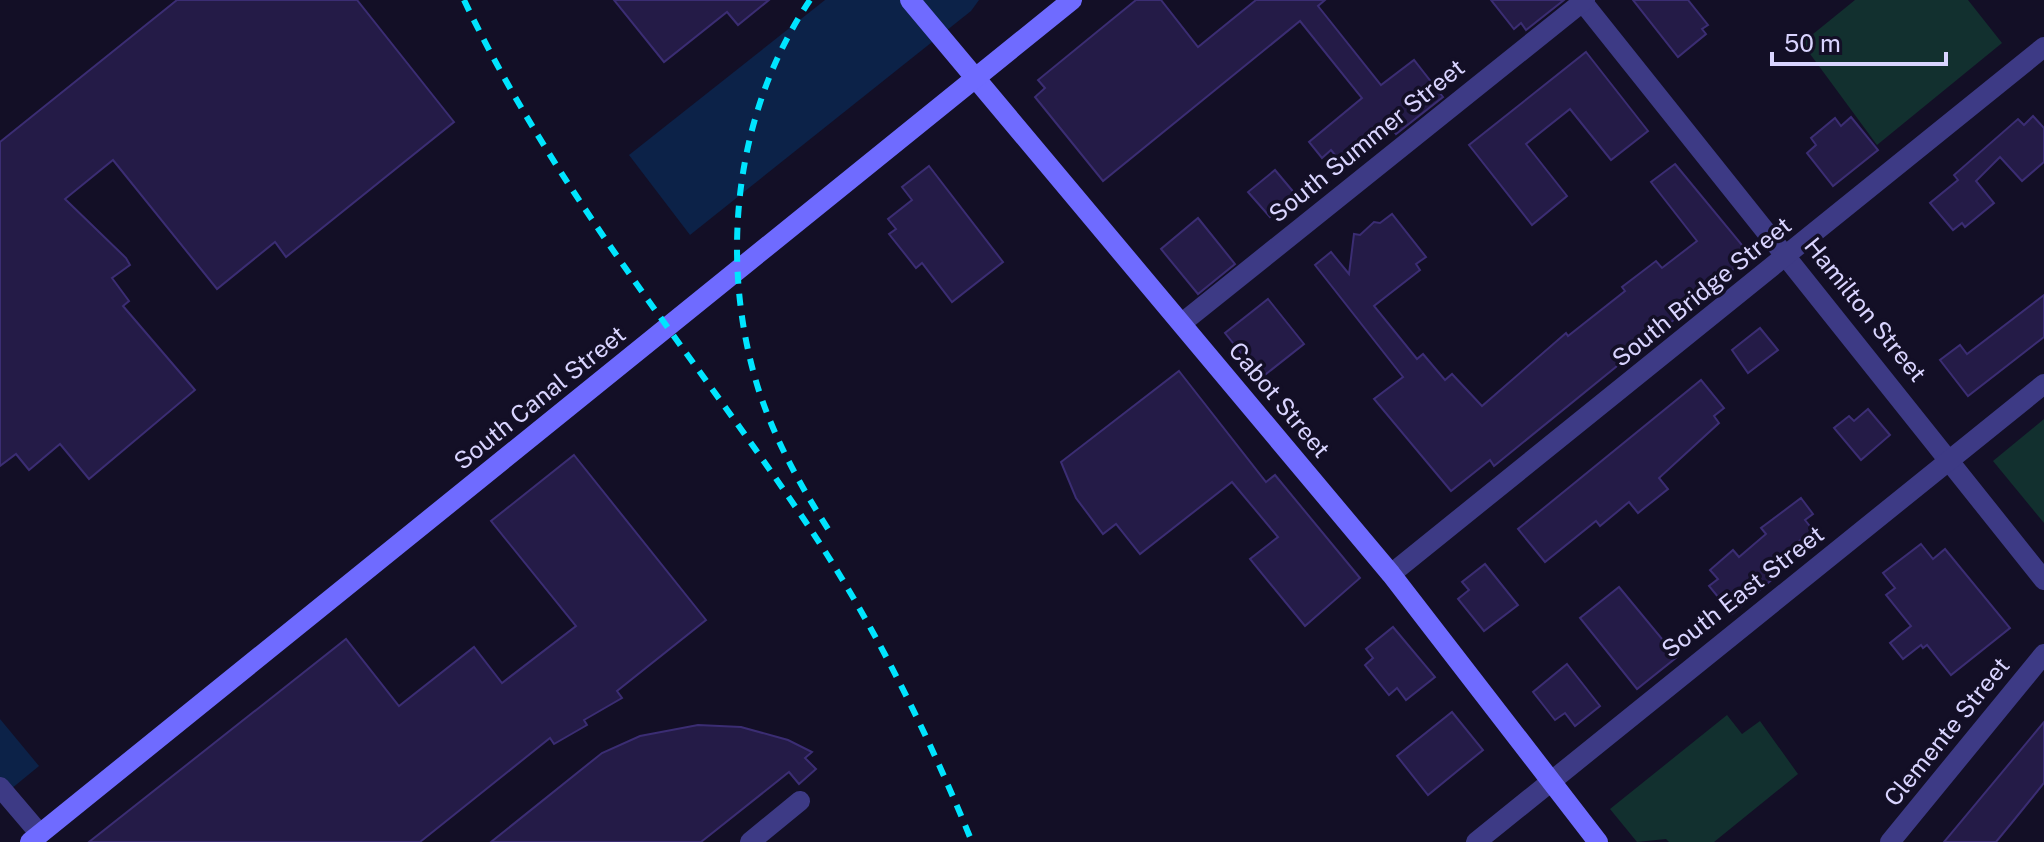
<svg xmlns="http://www.w3.org/2000/svg" width="2044" height="842" font-family="'Public Sans',sans-serif">
  <rect width="100%" height="100%" fill="#130f26"/>
  <g fill="#12302f">
    <path d="M 1855,0 L 1968,0 L 2002,43 L 1877,145 L 1802,43 Z"/>
    <path d="M 2044,419 L 2044,523 L 1993,461 Z"/>
    <path d="M 1727,715 L 1742,734 L 1760,721 L 1798,774 L 1714,842 L 1669,842 L 1666,839 L 1637,842 L 1610,809 Z"/>
  </g>
  <g fill="#0c2248">
    <path d="M 825,0 L 979,0 L 971,11 L 690,235 L 629,155 Z"/>
    <path d="M 0,719 L 39,766 L 0,798 Z"/>
  </g>
  <g fill="#241b47" stroke="#3b2d73" stroke-width="2">
    <path d="M 177,0 L 357,0 L 454,122 L 286,257 L 275,242 L 217,289 L 113,160 L 65,199 L 126,258 L 130,265 L 112,278 L 129,301 L 123,306 L 195,390 L 89,479 L 60,444 L 29,470 L 16,454 L 0,466 L 0,142 Z"/>
    <path d="M 614,0 L 769,0 L 738,25 L 727,12 L 664,62 Z"/>
    <path d="M 1136,0 L 1161,0 L 1198,47 L 1256,0 L 1325,0 L 1318,6 L 1381,85 L 1414,60 L 1443,97 L 1396,134 L 1387,122 L 1340,161 L 1331,150 L 1322,158 L 1309,142 L 1362,98 L 1300,21 L 1103,181 L 1035,97 L 1045,88 L 1038,80 Z"/>
    <path d="M 1491,0 L 1564,0 L 1526,30 L 1521,23 L 1514,29 Z"/>
    <path d="M 1633,0 L 1688,0 L 1708,25 L 1702,29 L 1706,34 L 1678,57 Z"/>
    <path d="M 1586,52 L 1648,131 L 1611,160 L 1570,109 L 1526,144 L 1567,196 L 1532,225 L 1469,145 Z"/>
    <path d="M 2033,116 L 2044,128 L 2044,162 L 2022,181 L 2000,157 L 1976,181 L 1994,203 L 1965,227 L 1962,223 L 1953,230 L 1930,203 L 1958,180 L 1954,175 L 2018,119 L 2024,125 Z"/>
    <path d="M 1851,117 L 1878,150 L 1833,186 L 1807,153 L 1816,145 L 1811,138 L 1835,118 L 1841,126 Z"/>
    <path d="M 1675,164 L 1751,256 L 1688,303 L 1691,306 L 1494,466 L 1490,460 L 1451,491 L 1374,399 L 1403,377 L 1315,265 L 1331,252 L 1349,274 L 1354,234 L 1360,235 L 1374,222 L 1380,223 L 1392,214 L 1426,257 L 1416,264 L 1420,270 L 1374,306 L 1417,359 L 1423,354 L 1445,380 L 1452,374 L 1482,406 L 1566,333 L 1568,336 L 1625,291 L 1622,287 L 1656,261 L 1662,268 L 1697,241 L 1651,182 Z"/>
    <path d="M 929,166 L 1003,262 L 952,302 L 922,263 L 916,268 L 889,234 L 896,229 L 888,219 L 912,200 L 902,187 Z"/>
    <path d="M 1275,170 L 1296,195 L 1270,217 L 1248,192 Z"/>
    <path d="M 1198,218 L 1235,264 L 1198,294 L 1161,249 Z"/>
    <path d="M 2044,295 L 2044,337 L 1968,396 L 1940,360 L 1960,345 L 1967,354 Z"/>
    <path d="M 1268,299 L 1304,344 L 1261,378 L 1225,333 Z"/>
    <path d="M 1760,328 L 1778,350 L 1748,373 L 1732,350 Z"/>
    <path d="M 1179,371 L 1266,482 L 1275,475 L 1360,578 L 1305,626 L 1250,559 L 1278,537 L 1232,482 L 1140,554 L 1116,524 L 1103,534 L 1076,498 L 1061,462 Z"/>
    <path d="M 1701,380 L 1724,408 L 1714,416 L 1719,423 L 1659,478 L 1668,489 L 1638,513 L 1629,502 L 1600,526 L 1596,521 L 1545,562 L 1518,529 Z"/>
    <path d="M 1868,409 L 1890,435 L 1861,460 L 1834,428 L 1849,416 L 1854,421 Z"/>
    <path d="M 574,455 L 706,620 L 617,691 L 622,698 L 584,720 L 587,725 L 554,744 L 550,738 L 420,842 L 89,842 L 346,639 L 399,706 L 474,647 L 502,683 L 576,626 L 491,521 Z"/>
    <path d="M 1801,498 L 1813,514 L 1805,520 L 1813,530 L 1768,566 L 1776,576 L 1732,614 L 1709,586 L 1718,579 L 1710,570 L 1733,550 L 1739,557 L 1766,534 L 1761,528 Z"/>
    <path d="M 1921,544 L 1933,559 L 1945,549 L 2010,628 L 1951,675 L 1927,645 L 1923,648 L 1921,645 L 1903,659 L 1890,643 L 1911,626 L 1886,595 L 1895,588 L 1883,573 Z"/>
    <path d="M 1485,564 L 1518,605 L 1484,631 L 1458,599 L 1469,590 L 1462,582 Z"/>
    <path d="M 1619,587 L 1677,657 L 1637,689 L 1580,618 Z"/>
    <path d="M 1393,627 L 1435,677 L 1406,700 L 1397,688 L 1389,695 L 1365,665 L 1373,658 L 1366,649 Z"/>
    <path d="M 1567,664 L 1600,706 L 1575,726 L 1565,713 L 1555,720 L 1533,692 Z"/>
    <path d="M 1452,712 L 1483,750 L 1428,795 L 1397,756 Z"/>
    <path d="M 2044,722 L 2044,783 L 2014,820 L 1996,842 L 1944,842 Z"/>
    <path d="M 698,725 L 741,727 L 788,740 L 812,752 L 805,758 L 816,769 L 799,784 L 789,772 L 701,842 L 491,842 L 602,753 L 640,736 Z"/>
  </g>
  <g fill="none" stroke-linecap="round" stroke-linejoin="round">
    <g stroke="#3d3a85" stroke-width="20">
      <path d="M 1581,0 L 2044,580"/>
      <path d="M 1182,323 L 1585,0"/>
      <path d="M 1391,574 L 2044,47"/>
      <path d="M 0,787 L 40,834"/>
      <path d="M 750,842 L 800,801"/>
      <path d="M 1476,842 L 2044,384"/>
      <path d="M 1890,842 L 2044,654"/>
    </g>
    <g stroke="#6f6bff" stroke-width="20">
      <path d="M 910,0 L 1391,574 L 1598,842"/>
      <path d="M 30,842 L 1072,0"/>
    </g>
    <g stroke="#00e5ff" stroke-width="6" stroke-dasharray="12 10" stroke-linecap="butt">
      <path d="M 464,0 C 556,192 683,341 801,515 C 870,616 926,729 972,842"/>
      <path d="M 810,0 C 734,113 718,262 759,391 C 776,442 801,487 830,532"/>
    </g>
  </g>
  <g text-anchor="middle" stroke-width="7" stroke-linejoin="round" paint-order="stroke">
    <g font-size="24" fill="#d9d4ff" stroke="#130f26">
      <text transform="translate(1367 141) rotate(-39)" y="8">South Summer Street</text>
      <text transform="translate(1702 292) rotate(-39)" y="8">South Bridge Street</text>
      <text transform="translate(1865 310) rotate(51)" y="8">Hamilton Street</text>
      <text transform="translate(540 398) rotate(-39)" y="8">South Canal Street</text>
      <text transform="translate(1279 400) rotate(50)" y="8">Cabot Street</text>
      <text transform="translate(1743 592) rotate(-38)" y="8">South East Street</text>
      <text transform="translate(1947 732) rotate(-51)" y="8">Clemente Street</text>
    </g>
  </g>
  <path d="M1772 52v12h174v-12" fill="none" stroke="#d9d4ff" stroke-width="4"/>
  <text x="1784" y="52" font-size="24" fill="#d9d4ff" stroke="#130f26" stroke-width="6" paint-order="stroke">50 m</text>
</svg>
